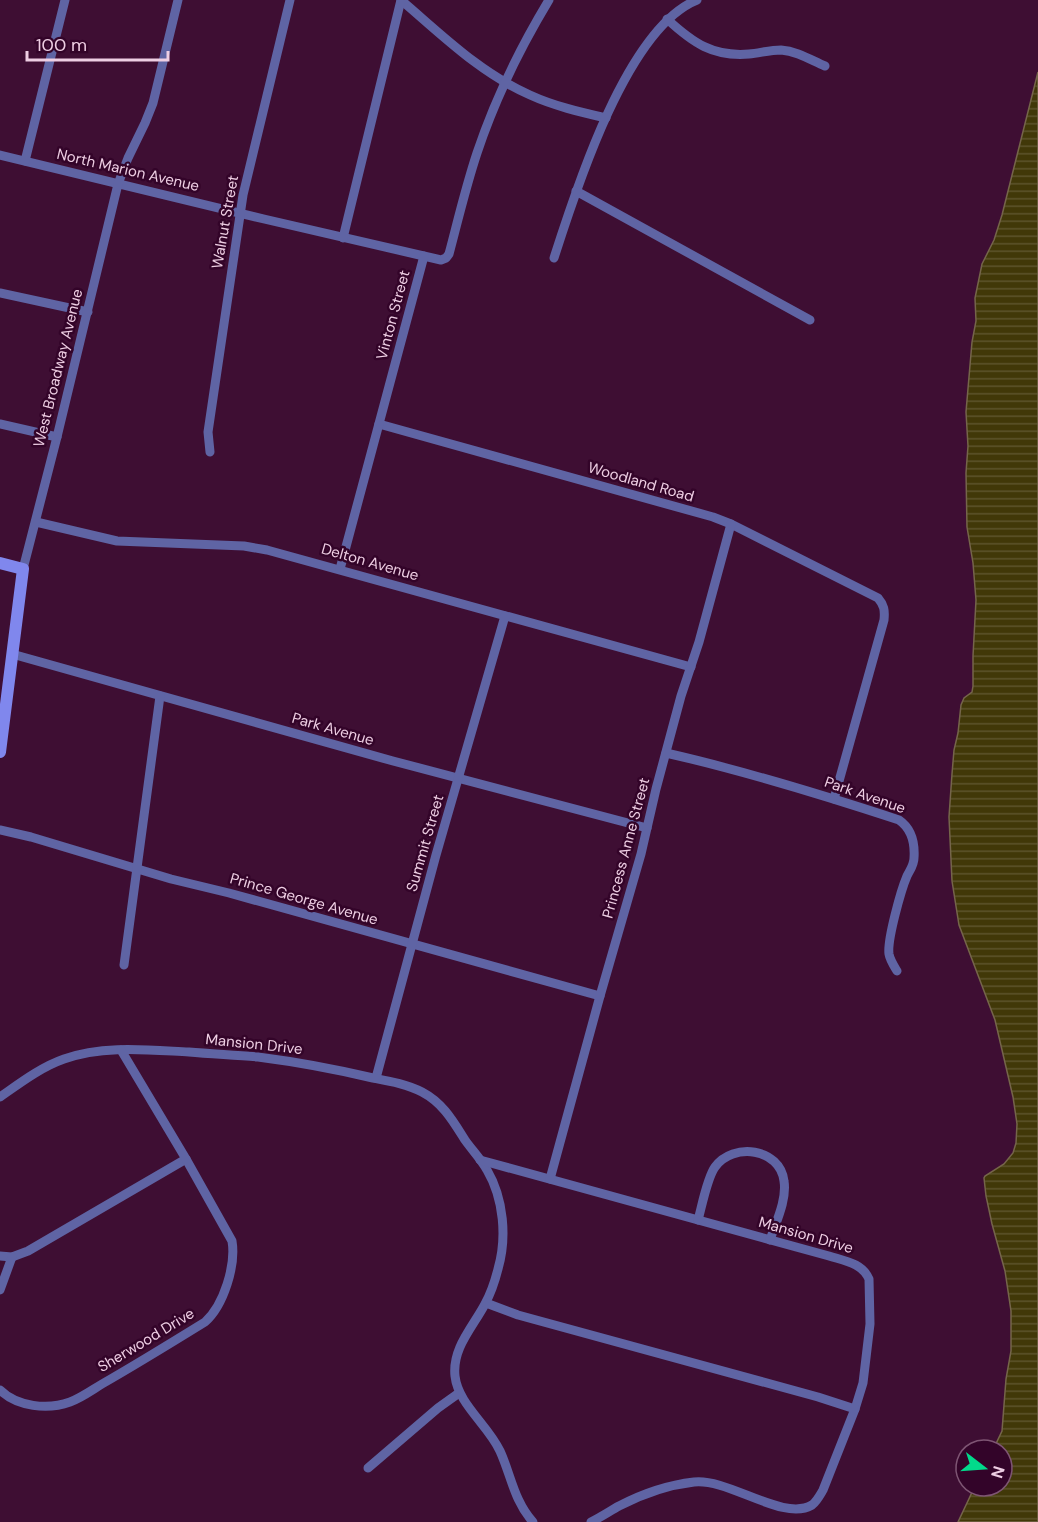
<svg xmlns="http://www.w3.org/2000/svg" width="1038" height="1522" font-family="'DM Sans',sans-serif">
  <defs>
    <pattern id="water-rules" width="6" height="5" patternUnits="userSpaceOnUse" patternTransform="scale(1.5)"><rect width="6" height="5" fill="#413808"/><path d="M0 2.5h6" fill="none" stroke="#5d542c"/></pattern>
  </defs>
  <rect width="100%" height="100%" fill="#3e0e33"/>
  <path fill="url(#water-rules)" stroke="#75654a" stroke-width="1.5" d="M 1038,72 L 1038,1522 L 958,1522 L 975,1486 L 1002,1486 L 1002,1450 L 993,1450 L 1002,1431 L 1006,1379 L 1011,1351 L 1011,1311 L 1005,1271 L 992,1224 L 986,1196 L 984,1178 L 985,1176 L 1004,1164 L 1013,1153 L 1016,1143 L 1017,1124 L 1013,1097 L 995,1020 L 959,925 L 952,881 L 949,817 L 952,774 L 954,750 L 958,733 L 961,705 L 964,698 L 972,692 L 973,686 L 973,656 L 976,600 L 973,563 L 967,527 L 966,473 L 968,446 L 966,412 L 972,342 L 976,321 L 975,298 L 982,264 L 994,240 L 1002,215 Z"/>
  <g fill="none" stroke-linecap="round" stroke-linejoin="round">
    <g stroke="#5f64a4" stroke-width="9">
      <path d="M 401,0 C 442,35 480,73 530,95 C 554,106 580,112 606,118"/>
      <path d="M 667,19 C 693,43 713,57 749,54 C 760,53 770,50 781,50 C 797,51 811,60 825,66"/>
      <path d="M 0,155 L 264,219 L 441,260 L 446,258 L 449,254 C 458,220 466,186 477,153 C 495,99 520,48 549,0"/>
      <path d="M 25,161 L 65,0"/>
      <path d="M 576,191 L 810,320"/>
      <path d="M 343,238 L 401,0"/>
      <path d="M 554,258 C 576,189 627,28 697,0"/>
      <path d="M 0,293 L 88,312"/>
      <path d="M 0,424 L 57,437"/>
      <path d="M 379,424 L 713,517 L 731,524 L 878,598 C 884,605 885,610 884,620 L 834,799"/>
      <path d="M 210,452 L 208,432 L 243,195 L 290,0"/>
      <path d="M 36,522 L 117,541 L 244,546 L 267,550 L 691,667"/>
      <path d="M 23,569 L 57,437 L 118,184 L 128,158 L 145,123 L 153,103 L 178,0"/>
      <path d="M 340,569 L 424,256"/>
      <path d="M 12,654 L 393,761 L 647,828"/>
      <path d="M 666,753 C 745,771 823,795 899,820 C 912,829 915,843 914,858 C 914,865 910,870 907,876 C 901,890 887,940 889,954 C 890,960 894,966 897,971"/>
      <path d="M 0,830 L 31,837 L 171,879 L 229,893 L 600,996"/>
      <path d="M 124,965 L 160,696"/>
      <path d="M 376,1078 L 436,855 L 505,616"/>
      <path d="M 0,1097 C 20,1083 41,1067 64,1059 C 103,1045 148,1050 189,1052 C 212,1054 235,1055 258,1057 C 297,1062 335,1069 373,1078 C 389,1081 407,1084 422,1092 C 443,1103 453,1121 465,1140 C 472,1150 481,1159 487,1170 C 504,1199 507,1238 498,1269 C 495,1281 491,1293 485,1304 C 473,1327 452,1348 455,1376 C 458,1404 488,1425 500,1451 C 511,1475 514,1501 533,1522"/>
      <path d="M 480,1160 L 829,1256 C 845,1261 862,1263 869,1279 L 870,1324 L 863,1383 L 855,1409 L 823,1490 C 820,1495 817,1501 812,1505 C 783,1522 729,1478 694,1482 C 668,1485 642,1494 619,1506 C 610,1511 601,1517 591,1522"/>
      <path d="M 550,1179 L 600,996 L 641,854 L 656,789 L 681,696 L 699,642 L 731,524"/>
      <path d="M 698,1220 C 702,1206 707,1178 715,1167 C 733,1142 780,1148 784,1181 C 787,1200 776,1222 770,1240"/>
      <path d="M 0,1256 L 12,1257 L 28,1251 L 186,1159"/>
      <path d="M 0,1290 L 12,1257"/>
      <path d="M 486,1303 L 518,1315 L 818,1397 L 855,1409"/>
      <path d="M 0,1390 C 17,1407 48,1410 70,1402 C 81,1398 92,1390 102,1384 C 137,1364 171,1343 205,1322 C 224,1305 236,1265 232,1241 L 186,1159 L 121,1050"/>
      <path d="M 368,1468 L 438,1408 L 459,1393"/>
    </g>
    <path stroke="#8087ed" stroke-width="12" d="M 0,563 L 23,569 L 0,752"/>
  </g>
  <g text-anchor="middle" stroke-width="5" stroke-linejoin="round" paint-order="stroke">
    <g font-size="15" fill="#eecee3" stroke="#330429">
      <text transform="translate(128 170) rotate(13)" y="5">North Marion Avenue</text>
      <text transform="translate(225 222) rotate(-80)" y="5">Walnut Street</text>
      <text transform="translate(393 315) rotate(-75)" y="5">Vinton Street</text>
      <text transform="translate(58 368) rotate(-76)" y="5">West Broadway Avenue</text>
      <text transform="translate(641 482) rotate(16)" y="5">Woodland Road</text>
      <text transform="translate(370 562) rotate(16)" y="5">Delton Avenue</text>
      <text transform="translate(333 729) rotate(16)" y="5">Park Avenue</text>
      <text transform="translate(865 795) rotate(19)" y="5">Park Avenue</text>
      <text transform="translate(425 843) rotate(-74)" y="5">Summit Street</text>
      <text transform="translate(626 848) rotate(-75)" y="5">Princess Anne Street</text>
      <text transform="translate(304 899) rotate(16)" y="5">Prince George Avenue</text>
      <text transform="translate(254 1044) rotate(6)" y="5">Mansion Drive</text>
      <text transform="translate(806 1235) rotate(16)" y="5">Mansion Drive</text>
      <text transform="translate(146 1340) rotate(-31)" y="5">Sherwood Drive</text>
    </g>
  </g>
  <g transform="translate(984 1468) rotate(107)"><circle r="28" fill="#330429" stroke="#7e5573" stroke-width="1.5"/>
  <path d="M0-4.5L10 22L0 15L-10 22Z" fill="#02d98b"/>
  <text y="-9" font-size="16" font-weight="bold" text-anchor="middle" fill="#eecee3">N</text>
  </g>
  <path d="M27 51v9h141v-9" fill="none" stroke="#eecee3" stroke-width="3"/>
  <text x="36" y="51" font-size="18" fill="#eecee3" stroke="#330429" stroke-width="4.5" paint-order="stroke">100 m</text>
</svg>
